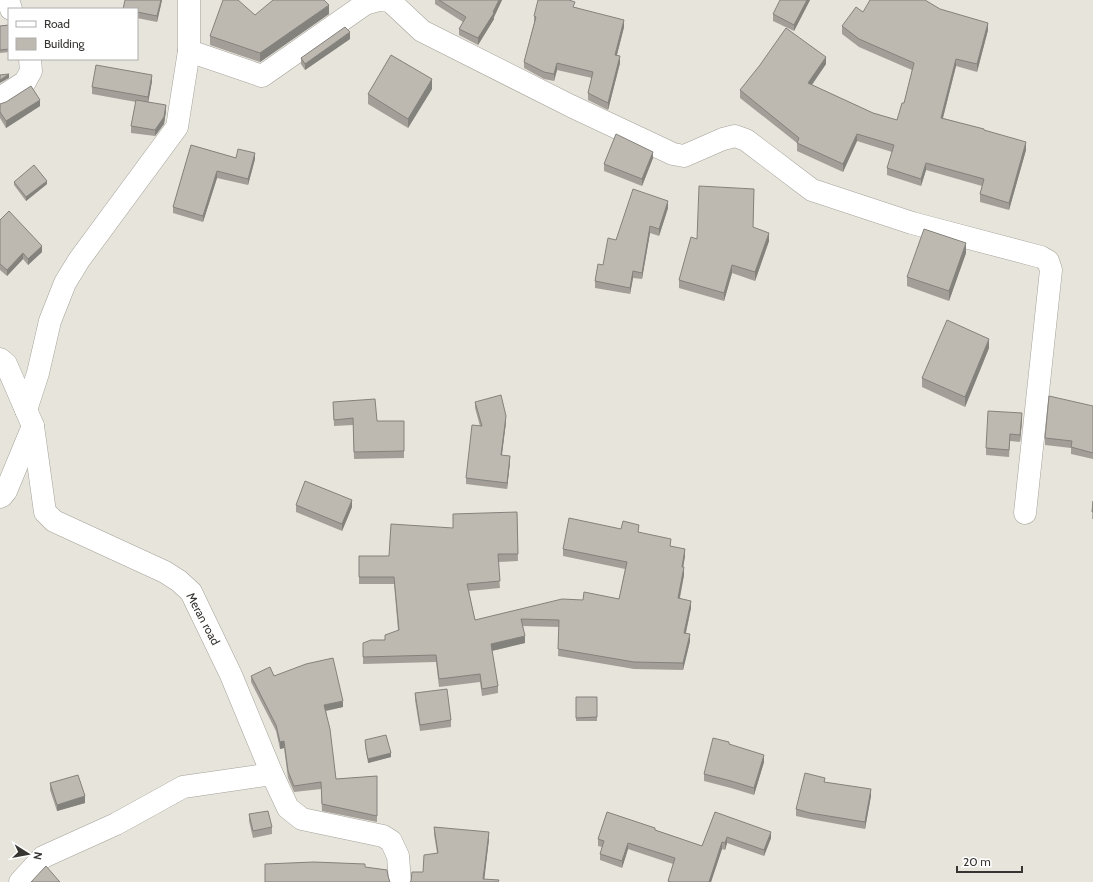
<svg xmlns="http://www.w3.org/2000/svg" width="1093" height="882" font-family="Cabin,sans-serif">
  <rect width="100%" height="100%" fill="#e7e4db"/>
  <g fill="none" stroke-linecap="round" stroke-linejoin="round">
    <defs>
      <g id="minor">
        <path d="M 8,0 L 11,9"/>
        <path d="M 189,51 L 262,76 L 365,4 L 379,0 L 390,1 L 422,31 L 571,106 L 673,154 L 684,156 L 723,139 L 735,136 L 746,140 L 812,190 L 912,223 L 1041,257 L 1048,261 L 1051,270 L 1025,513"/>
        <path d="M 0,98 L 25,82 L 31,71 L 30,59"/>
        <path d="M 0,359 L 6,364 L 33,426 L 45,512 L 54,521 L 165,572 L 179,581 L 191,592 L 231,675 L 272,774 L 288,808 L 302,819 L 383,836 L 391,841 L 398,856 L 400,882"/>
        <path d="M 26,410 L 38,373 L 50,321 L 65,283 L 79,260 L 177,127 L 189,51 L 189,0"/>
        <path d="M 0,497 L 2,496 L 6,491 L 33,426"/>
        <path d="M 20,882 L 43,857 L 116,824 L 183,787 L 272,774"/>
      </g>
    </defs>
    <use href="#minor" stroke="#a4a198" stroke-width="23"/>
    <use href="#minor" stroke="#fff" stroke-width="22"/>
  </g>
  <g fill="#a39f98">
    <path d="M 162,0 L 157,22 L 137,18 L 137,9 Z"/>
    <path d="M 435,0 L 502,0 L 494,17 L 494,19 L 478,45 L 459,35 L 459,29 L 463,22 L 435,4 Z"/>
    <path d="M 810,0 L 794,31 L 773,21 L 773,14 Z"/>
    <path d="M 575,7 L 624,27 L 617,55 L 620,63 L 608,110 L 588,100 L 588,93 L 592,78 L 557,70 L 554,81 L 544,79 L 524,68 L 524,62 L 534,23 L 534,16 Z"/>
    <path d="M 940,9 L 988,30 L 977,72 L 956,66 L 943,118 L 984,130 L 1026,150 L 1009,210 L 980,202 L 980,194 L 982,186 L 926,170 L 921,186 L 887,175 L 887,168 L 892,152 L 857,141 L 843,172 L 797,151 L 797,143 L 740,98 L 740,90 L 826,64 L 812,85 L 873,113 L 897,120 L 904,103 L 912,70 L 859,47 L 842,34 L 842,26 L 863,12 Z"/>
    <path d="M 329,14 L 260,62 L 210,45 L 210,36 L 255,15 Z"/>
    <path d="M 9,25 L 9,52 L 0,53 L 0,26 Z"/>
    <path d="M 350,39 L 305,70 L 301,64 L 301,58 Z"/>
    <path d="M 152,81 L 148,102 L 166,111 L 164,124 L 155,136 L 131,133 L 131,126 L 136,102 L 92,94 L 92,87 Z"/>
    <path d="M 432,89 L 408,128 L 368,104 L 368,94 Z"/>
    <path d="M 0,104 L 40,106 L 6,128 L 0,118 Z"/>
    <path d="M 191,145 L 236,158 L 255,159 L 248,185 L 217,178 L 203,222 L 173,213 L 173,207 Z"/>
    <path d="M 653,158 L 642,186 L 604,171 L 604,164 Z"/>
    <path d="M 14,182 L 47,184 L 26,201 L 14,185 Z"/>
    <path d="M 754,197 L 753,227 L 769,241 L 755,281 L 732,273 L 724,301 L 679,288 L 679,280 L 697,239 Z"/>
    <path d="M 668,208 L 659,236 L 650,233 L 642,279 L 633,278 L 630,294 L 595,288 L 595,281 L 616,240 Z"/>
    <path d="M 0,220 L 42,252 L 28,265 L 23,259 L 7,276 L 0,270 Z"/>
    <path d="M 966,253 L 949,301 L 907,286 L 907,277 Z"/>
    <path d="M 989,348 L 965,407 L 922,387 L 922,378 Z"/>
    <path d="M 333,402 L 377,421 L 404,421 L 404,458 L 354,459 L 353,425 L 334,426 Z"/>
    <path d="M 475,402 L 506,422 L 502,455 L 510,462 L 507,489 L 466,484 L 466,478 L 480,426 L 475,408 Z"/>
    <path d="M 1093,406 L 1093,459 L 1071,454 L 1071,448 L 1045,445 L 1045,438 Z"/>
    <path d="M 1022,420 L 1020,442 L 1010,441 L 1009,457 L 986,455 L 986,448 Z"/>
    <path d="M 1093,501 L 1093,519 L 1092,519 Z"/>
    <path d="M 296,505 L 352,507 L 342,531 L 296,512 Z"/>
    <path d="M 517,512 L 518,561 L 498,562 L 500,588 L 469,591 L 475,620 L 583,600 L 619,599 L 625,569 L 563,556 L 563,549 L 639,532 L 671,546 L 685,556 L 683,567 L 684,575 L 680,598 L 691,608 L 686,633 L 690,641 L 683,670 L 634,669 L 558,656 L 559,627 L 523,626 L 525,643 L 492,651 L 498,686 L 498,693 L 482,696 L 480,682 L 439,687 L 436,662 L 363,664 L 363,643 L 385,640 L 398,630 L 394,584 L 359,584 L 359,556 L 389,556 L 453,528 Z"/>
    <path d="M 251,676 L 274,676 L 343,707 L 326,711 L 336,779 L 377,776 L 377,822 L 322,811 L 321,789 L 294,792 L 288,778 L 284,748 L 280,749 L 276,731 L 251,682 Z"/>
    <path d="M 415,693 L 451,720 L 451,727 L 420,731 L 415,700 Z"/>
    <rect x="576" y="697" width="21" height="24"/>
    <path d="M 365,740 L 391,757 L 368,763 L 366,752 Z"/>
    <path d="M 729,744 L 764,762 L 754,795 L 731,788 L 704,781 L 704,774 Z"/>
    <path d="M 825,782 L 871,796 L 865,829 L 810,819 L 796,816 L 796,809 Z"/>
    <path d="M 50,783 L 85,803 L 57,811 L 50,790 Z"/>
    <path d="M 715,812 L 771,838 L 764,856 L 727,843 L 725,850 L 722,849 L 711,882 L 668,882 L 673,864 L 628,849 L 622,868 L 600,860 L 600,854 L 602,847 L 598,846 L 598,839 L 655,830 L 702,846 Z"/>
    <path d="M 249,814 L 272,827 L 272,834 L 253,838 L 249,821 Z"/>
    <path d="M 434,827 L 489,839 L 484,879 L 423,872 L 437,853 L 434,834 Z"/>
  </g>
  <g fill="#84827c">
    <path d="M 161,0 L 162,0 L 157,22 L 157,16 Z"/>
    <path d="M 499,0 L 502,0 L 494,17 L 494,19 L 478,45 L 478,38 L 493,12 Z"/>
    <path d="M 807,0 L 810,0 L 794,31 L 794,25 Z"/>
    <path d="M 329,5 L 329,14 L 260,62 L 260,53 Z"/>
    <path d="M 624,20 L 624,27 L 615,62 L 615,55 Z"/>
    <path d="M 988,23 L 988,30 L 977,72 L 977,64 Z"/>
    <path d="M 350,32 L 350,39 L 305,70 L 305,64 Z"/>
    <path d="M 620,56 L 620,63 L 608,110 L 608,103 Z"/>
    <path d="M 826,57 L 826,64 L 808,90 L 808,83 Z"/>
    <path d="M 956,59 L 956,66 L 941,125 L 941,118 Z"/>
    <path d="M 557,63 L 557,70 L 554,81 L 554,74 Z"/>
    <path d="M 9,74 L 9,78 L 0,83 L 0,80 Z"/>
    <path d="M 152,75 L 152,81 L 148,104 L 148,97 Z"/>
    <path d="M 432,79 L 432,89 L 408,128 L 408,119 Z"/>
    <path d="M 40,100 L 40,106 L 6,128 L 6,121 Z"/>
    <path d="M 166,105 L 166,111 L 164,124 L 155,136 L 155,130 Z"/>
    <path d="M 857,134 L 857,141 L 843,172 L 843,164 Z"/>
    <path d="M 1026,142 L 1026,150 L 1009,210 L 1009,203 Z"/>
    <path d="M 653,152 L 653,158 L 642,186 L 642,179 Z"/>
    <path d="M 255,153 L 255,159 L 248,185 L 248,179 Z"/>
    <path d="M 926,163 L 926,170 L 921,186 L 921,179 Z"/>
    <path d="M 217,171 L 217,178 L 203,222 L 203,216 Z"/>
    <path d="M 47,181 L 47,184 L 26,201 L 26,197 Z"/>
    <path d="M 668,201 L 668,208 L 659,236 L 659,229 Z"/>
    <path d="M 650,226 L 650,233 L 642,279 L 642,273 Z"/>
    <path d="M 769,233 L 769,241 L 755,281 L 755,272 Z"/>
    <path d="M 966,243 L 966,253 L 949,301 L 949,291 Z"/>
    <path d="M 42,246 L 42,252 L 28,265 L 28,259 Z"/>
    <path d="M 23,253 L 23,259 L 7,276 L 7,270 Z"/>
    <path d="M 732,265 L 732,273 L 724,301 L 724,293 Z"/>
    <path d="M 633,271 L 633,278 L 630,294 L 630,288 Z"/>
    <path d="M 989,339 L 989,348 L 965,407 L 965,397 Z"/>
    <path d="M 1022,413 L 1022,420 L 1020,442 L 1020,435 Z"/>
    <path d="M 506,416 L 506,422 L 501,461 L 501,455 Z"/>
    <path d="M 510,456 L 510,462 L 507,489 L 507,483 Z"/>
    <path d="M 352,500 L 352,507 L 342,531 L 342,524 Z"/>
    <path d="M 685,549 L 685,556 L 682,574 L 682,567 Z"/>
    <path d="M 684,567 L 684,575 L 678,605 L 678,598 Z"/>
    <path d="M 691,601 L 691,608 L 684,640 L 684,633 Z"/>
    <path d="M 690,634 L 690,641 L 683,670 L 683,663 Z"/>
    <path d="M 525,636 L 525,643 L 491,651 L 491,644 Z"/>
    <path d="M 343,701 L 343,707 L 324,711 L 324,705 Z"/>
    <path d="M 284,741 L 284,748 L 280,749 L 280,742 Z"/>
    <path d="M 391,753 L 391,757 L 368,763 L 368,759 Z"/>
    <path d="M 764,755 L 764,762 L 754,795 L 754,788 Z"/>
    <path d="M 871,789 L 871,796 L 865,829 L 865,822 Z"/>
    <path d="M 85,796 L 85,803 L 57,811 L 57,805 Z"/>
    <path d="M 489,832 L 489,839 L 484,882 L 483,879 Z"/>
    <path d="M 771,832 L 771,838 L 764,856 L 764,850 Z"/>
    <path d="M 727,837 L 727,843 L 725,850 L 725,843 Z"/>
    <path d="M 722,842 L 722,849 L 711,882 L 709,882 Z"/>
    <path d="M 628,843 L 628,849 L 622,868 L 622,861 Z"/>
  </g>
  <g fill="#bdb9b1" stroke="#84827c">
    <path d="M 125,0 L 161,0 L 157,16 L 137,12 L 137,9 L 123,9 Z"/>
    <path d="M 223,0 L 238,0 L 255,15 L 273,0 L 324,0 L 329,5 L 260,53 L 210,36 Z"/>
    <path d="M 439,0 L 499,0 L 493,12 L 494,13 L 478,38 L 459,29 L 466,17 Z"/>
    <path d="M 538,0 L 569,0 L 575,2 L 573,7 L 624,20 L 615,55 L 620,56 L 608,103 L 588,93 L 593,72 L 557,63 L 554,74 L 544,72 L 524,62 L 536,17 L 534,16 Z"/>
    <path d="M 780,0 L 807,0 L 794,25 L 773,14 Z"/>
    <path d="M 870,0 L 925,0 L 940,9 L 988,23 L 977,64 L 956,59 L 941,118 L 984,129 L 984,130 L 1026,142 L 1009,203 L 980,194 L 984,179 L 926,163 L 921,179 L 887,168 L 894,145 L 857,134 L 843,164 L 797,143 L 799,138 L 740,90 L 760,65 L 786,28 L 826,57 L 808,83 L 873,113 L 897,120 L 902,103 L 904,103 L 914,63 L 859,39 L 842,26 L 856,7 L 863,12 Z"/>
    <path d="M 9,25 L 9,49 L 0,50 L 0,26 Z"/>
    <path d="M 345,27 L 350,32 L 305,64 L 301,58 Z"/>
    <path d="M 391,55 L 432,79 L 408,119 L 368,94 Z"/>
    <path d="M 96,65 L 152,75 L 148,97 L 92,87 Z"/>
    <path d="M 9,74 L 0,80 L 0,75 Z"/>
    <path d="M 31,86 L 40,100 L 6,121 L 0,112 L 0,104 L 6,102 Z"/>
    <path d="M 136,100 L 166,105 L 164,117 L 155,130 L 131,126 Z"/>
    <path d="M 616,134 L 653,152 L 642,179 L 604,164 Z"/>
    <path d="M 191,145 L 236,158 L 238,149 L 255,153 L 248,179 L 217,171 L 203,216 L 173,207 Z"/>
    <path d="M 34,165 L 47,181 L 26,197 L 14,182 Z"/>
    <path d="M 699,186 L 754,189 L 753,227 L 769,233 L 755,272 L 732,265 L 724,293 L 679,280 L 691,237 L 697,239 Z"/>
    <path d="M 633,189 L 668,201 L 659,229 L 650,226 L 642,273 L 633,271 L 630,288 L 595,281 L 598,264 L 603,265 L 608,238 L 616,240 Z"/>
    <path d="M 9,211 L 42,246 L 28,259 L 23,253 L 7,270 L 0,264 L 0,220 Z"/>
    <path d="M 924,229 L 966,243 L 949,291 L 907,277 Z"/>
    <path d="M 947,320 L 989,339 L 965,397 L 922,378 Z"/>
    <path d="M 501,395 L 506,416 L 501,455 L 510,456 L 507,483 L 466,478 L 472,425 L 482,426 L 475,402 Z"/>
    <path d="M 1049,396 L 1093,406 L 1093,453 L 1071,447 L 1072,441 L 1045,438 Z"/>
    <path d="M 375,399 L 377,421 L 404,421 L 404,451 L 354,452 L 353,418 L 334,420 L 333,402 Z"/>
    <path d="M 988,411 L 1022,413 L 1020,435 L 1010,434 L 1009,450 L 986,448 Z"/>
    <path d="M 305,481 L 352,500 L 342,524 L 296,505 Z"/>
    <path d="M 1093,501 L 1093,512 L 1092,512 Z"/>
    <path d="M 517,512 L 518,554 L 498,554 L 500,581 L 467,584 L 475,620 L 562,599 L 583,600 L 584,592 L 619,599 L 627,562 L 563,549 L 569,518 L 621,529 L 623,521 L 639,525 L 638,532 L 671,539 L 670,546 L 685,549 L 682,567 L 684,567 L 678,598 L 691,601 L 684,633 L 690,634 L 683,663 L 634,662 L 558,649 L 559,620 L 521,619 L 525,636 L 491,644 L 498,686 L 482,689 L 480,674 L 439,679 L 436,655 L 363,657 L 363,643 L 371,640 L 385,640 L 385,635 L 399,630 L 394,577 L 359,577 L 359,556 L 389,556 L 391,524 L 453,528 L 453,514 Z"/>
    <path d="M 333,658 L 343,701 L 324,705 L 330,729 L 336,779 L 377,776 L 377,816 L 322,804 L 321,782 L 294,786 L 288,771 L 284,741 L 280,742 L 276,725 L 251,676 L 270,667 L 274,676 L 306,664 Z"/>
    <path d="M 447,689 L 451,720 L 420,725 L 415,693 Z"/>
    <path d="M 576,697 L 597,697 L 597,717 L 576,718 Z"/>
    <path d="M 386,735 L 391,753 L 368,759 L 366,749 L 365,740 Z"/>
    <path d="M 713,738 L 729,742 L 729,744 L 764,755 L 754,788 L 731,781 L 704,774 Z"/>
    <path d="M 805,773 L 825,778 L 824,782 L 871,789 L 865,822 L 810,813 L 796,809 Z"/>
    <path d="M 78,775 L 85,796 L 57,805 L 50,783 Z"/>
    <path d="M 268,811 L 272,827 L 253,831 L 249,814 Z"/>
    <path d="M 607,812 L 655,828 L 655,830 L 702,846 L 715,812 L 771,832 L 764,850 L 727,837 L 725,843 L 722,842 L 709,882 L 670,882 L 668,881 L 675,858 L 628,843 L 622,861 L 600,854 L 604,841 L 598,839 Z"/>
    <path d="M 434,827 L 489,832 L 483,879 L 499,880 L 498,882 L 410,882 L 411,881 L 412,872 L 423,872 L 424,855 L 438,853 Z"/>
    <path d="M 314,862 L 365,864 L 365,867 L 387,870 L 388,876 L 390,882 L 265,882 L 265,864 Z"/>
    <path d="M 46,866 L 59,881 L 60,882 L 31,882 Z"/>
  </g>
  <g text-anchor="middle" stroke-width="4" stroke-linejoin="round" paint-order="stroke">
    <g font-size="12" fill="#363531" stroke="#fff">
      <text transform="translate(203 619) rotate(62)" y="4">Meran road</text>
    </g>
  </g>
  <rect x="8" y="8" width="130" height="52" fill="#ffffff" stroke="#afaead"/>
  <rect x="16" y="21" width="20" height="6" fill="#ffffff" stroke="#afaead"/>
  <text x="44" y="28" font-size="12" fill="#363531">Road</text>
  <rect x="16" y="38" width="20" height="12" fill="#bdb9b1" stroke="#afaead"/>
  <text x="44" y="48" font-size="12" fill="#363531">Building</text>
  <g transform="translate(28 854) rotate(101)" stroke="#ffffff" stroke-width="3" paint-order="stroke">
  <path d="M0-3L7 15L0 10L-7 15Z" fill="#363531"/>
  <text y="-6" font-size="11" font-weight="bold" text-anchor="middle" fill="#363531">N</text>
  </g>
  <path d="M957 866v6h65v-6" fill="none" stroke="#363531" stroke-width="2"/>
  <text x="963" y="866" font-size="12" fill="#363531" stroke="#ffffff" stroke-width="3" paint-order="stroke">20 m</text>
</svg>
